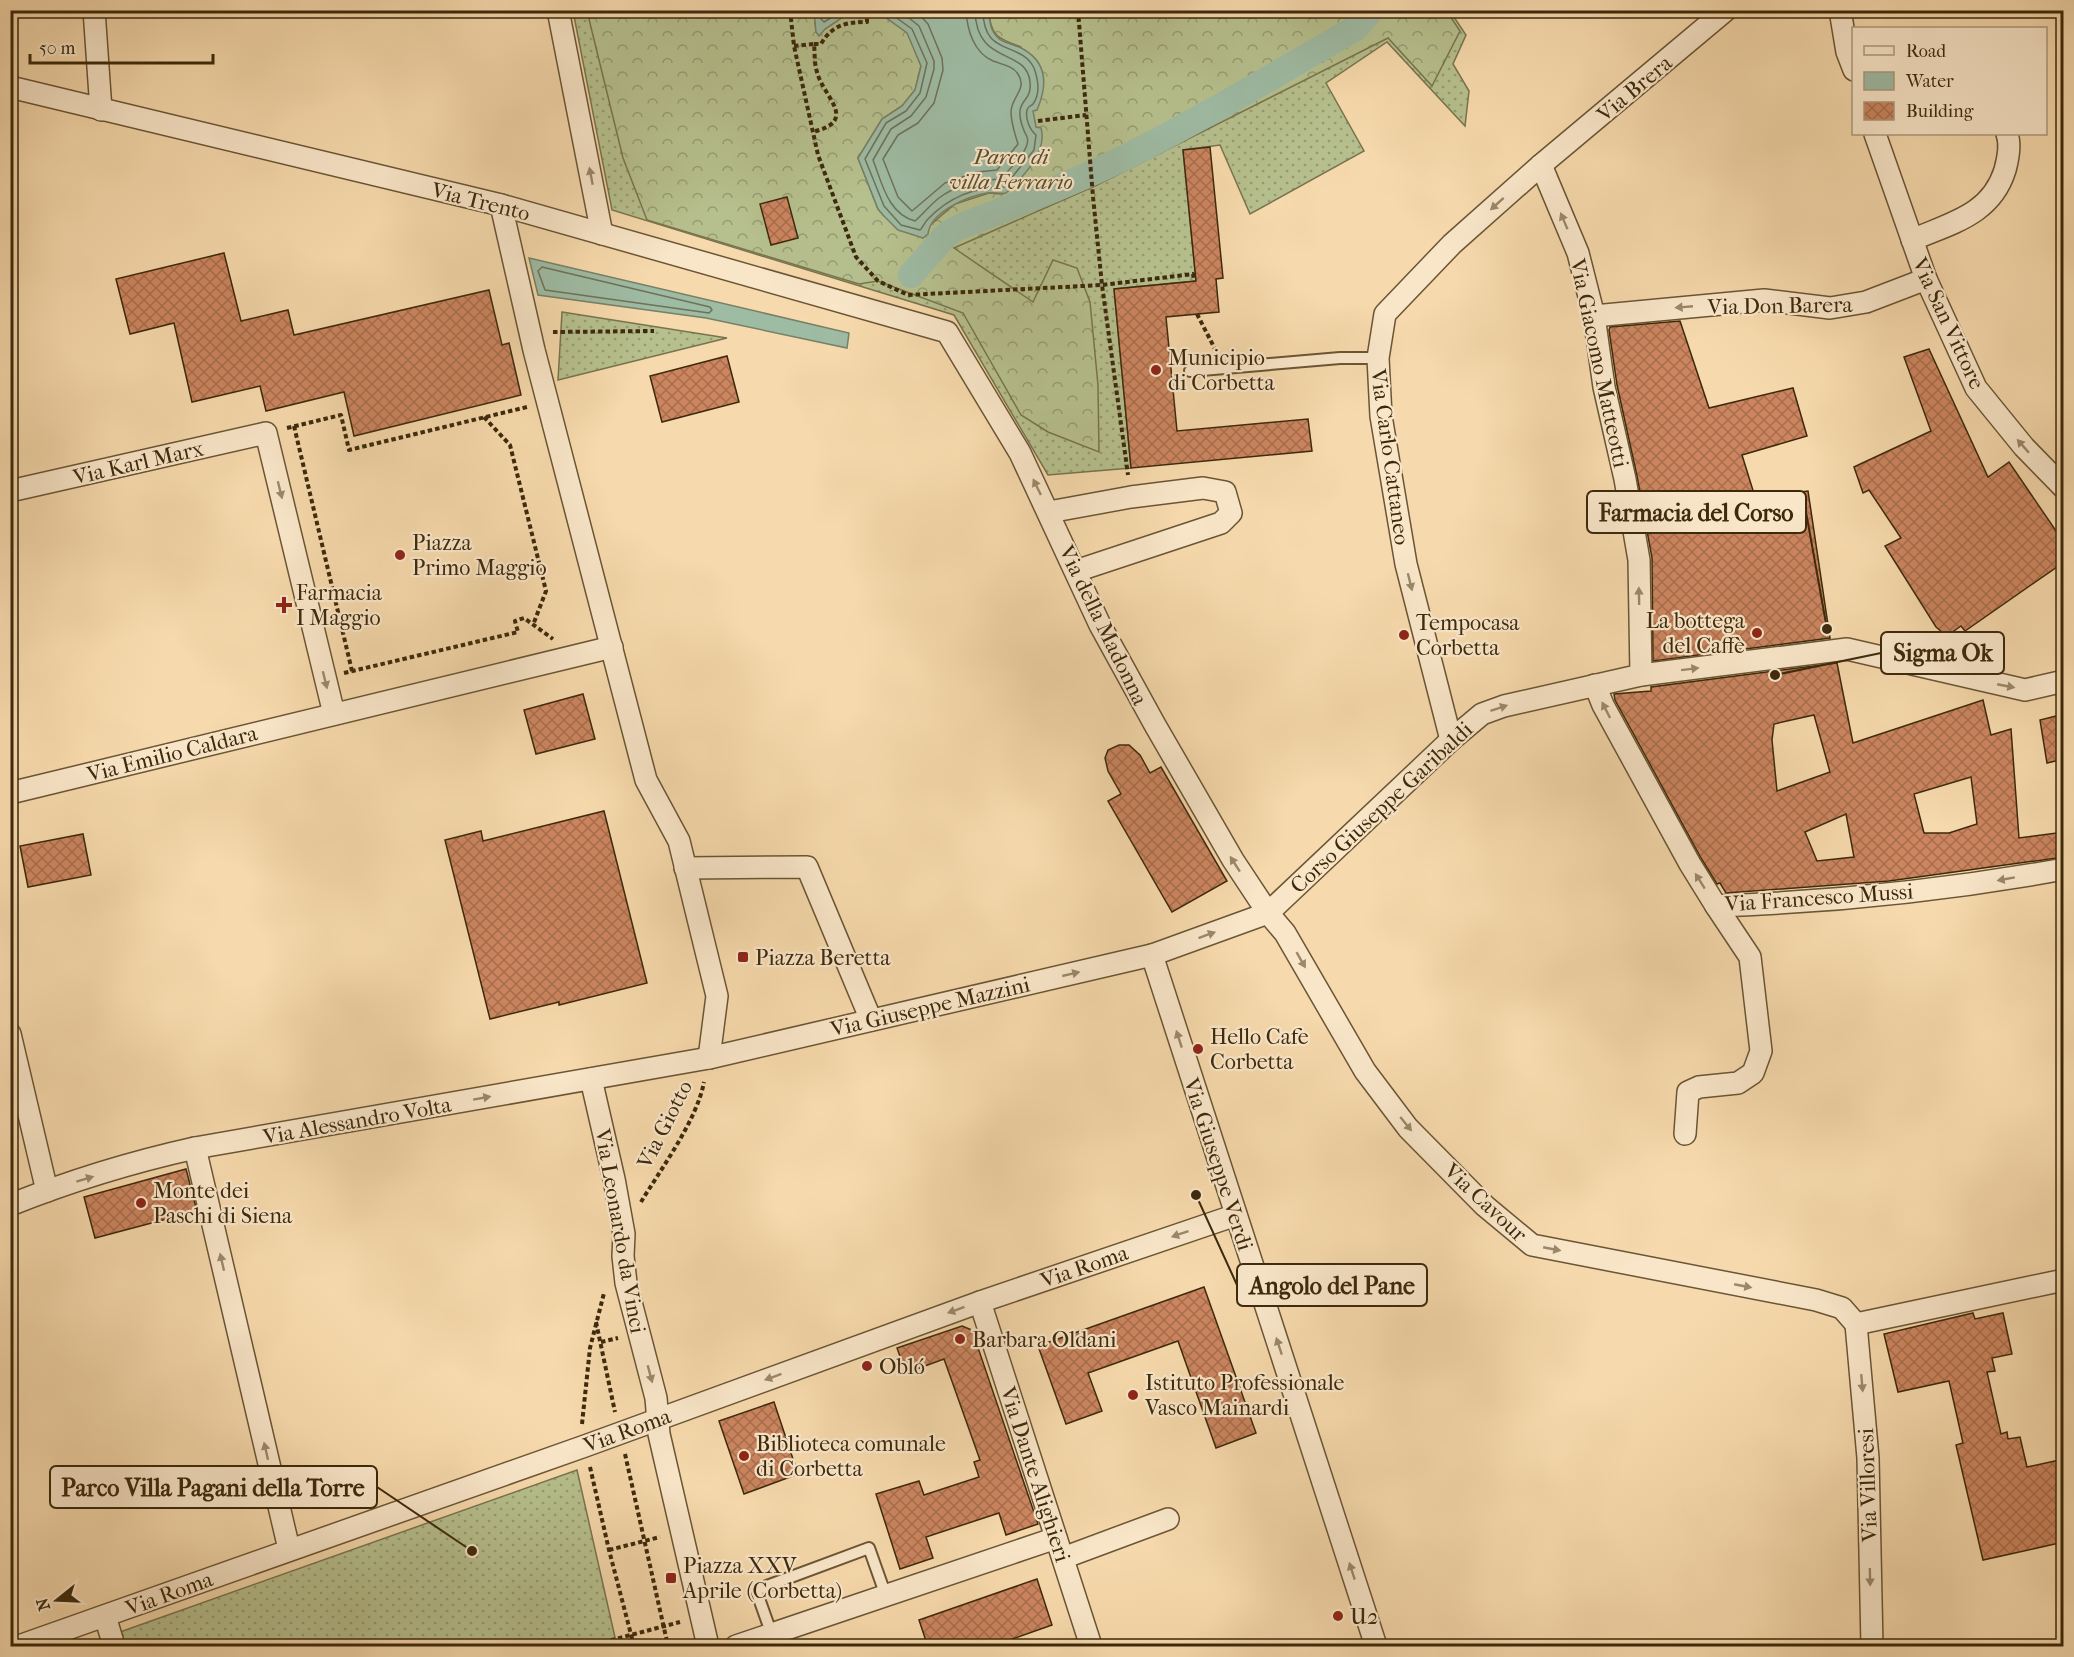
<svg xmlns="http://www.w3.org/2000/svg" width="2074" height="1657" font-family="'IM FELL French Canon',serif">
  <defs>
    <pattern id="grass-dots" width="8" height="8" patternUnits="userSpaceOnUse" patternTransform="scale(1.5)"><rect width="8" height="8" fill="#b6c08e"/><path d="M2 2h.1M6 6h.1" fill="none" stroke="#959c72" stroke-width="1.8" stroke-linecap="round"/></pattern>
    <pattern id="forest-crowns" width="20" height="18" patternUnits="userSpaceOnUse" patternTransform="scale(1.5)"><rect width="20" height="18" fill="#b6c08e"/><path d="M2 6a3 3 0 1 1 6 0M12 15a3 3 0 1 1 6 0" fill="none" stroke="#959c72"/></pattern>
    <pattern id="building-cross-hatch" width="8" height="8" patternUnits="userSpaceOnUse" patternTransform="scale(1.5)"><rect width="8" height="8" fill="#cc855f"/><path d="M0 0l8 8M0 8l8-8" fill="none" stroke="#a76d4d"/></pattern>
  </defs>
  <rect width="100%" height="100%" fill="#f6d9ac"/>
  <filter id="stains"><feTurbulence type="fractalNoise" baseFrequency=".00333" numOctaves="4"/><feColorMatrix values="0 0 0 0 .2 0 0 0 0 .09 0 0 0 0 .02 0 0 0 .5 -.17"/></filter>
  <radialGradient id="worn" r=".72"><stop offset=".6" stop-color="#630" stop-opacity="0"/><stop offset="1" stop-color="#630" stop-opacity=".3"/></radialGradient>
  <g fill="url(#grass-dots)" stroke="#79744d" stroke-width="1.5">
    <path d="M 573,11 L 1450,11 L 1466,35 L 1453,64 L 1469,91 L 1465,126 L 1387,42 L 1326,83 L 1364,151 L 1250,214 L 1220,145 L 1183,150 L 1196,281 L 1114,289 L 1131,468 L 1048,475 L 954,315 L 612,210 Z"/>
    <path d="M 562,312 L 727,338 L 558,380 Z"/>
    <path d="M 577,1470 L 617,1646 L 124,1646 L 120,1632 Z"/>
  </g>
  <path fill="url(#forest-crowns)" stroke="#79744d" stroke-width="1.5" d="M 1446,10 L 1460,31 L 1432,86 L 1388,38 L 1095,186 L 954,248 L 1033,302 L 1053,260 L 1077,268 L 1090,302 L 1098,385 L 1099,452 L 1048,432 L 1021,415 L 963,313 L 878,281 L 859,284 L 647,220 L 623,158 L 587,11 L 814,11 L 816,32 L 825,29 L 843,17 L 885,17 L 908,33 L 921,66 L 915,90 L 902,106 L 882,119 L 858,158 L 878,209 L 884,216 L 923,238 L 929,226 L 955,204 L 989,193 L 1003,194 L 1009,190 L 1040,152 L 1021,47 C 999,39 990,36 989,11 Z"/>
  <g fill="#9ebba4" stroke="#778167" stroke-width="1.5">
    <path d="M 814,11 L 989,11 C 989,21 991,34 1001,40 C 1008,44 1016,45 1023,49 C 1048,63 1047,87 1037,110 L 1033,111 L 1036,127 L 1041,128 C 1048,152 1022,178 1006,193 C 1000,194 994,192 987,193 C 968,196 930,212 928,234 L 923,238 L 898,230 L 884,216 L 878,209 L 858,158 L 882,119 L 902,106 L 915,90 L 921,66 L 907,33 L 885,17 L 843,17 L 825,29 L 819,36 L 816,32 Z"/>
    <path d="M 529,258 L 849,333 L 847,348 L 706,318 L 538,295 Z"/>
  </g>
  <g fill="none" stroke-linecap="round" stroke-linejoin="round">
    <g stroke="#6d7258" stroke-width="1.5">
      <path d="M 820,10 L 821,19 L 824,22 L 842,11 L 887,11 L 912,29 L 927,63 L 920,93 L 906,111 L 886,123 L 865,159 L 884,206 L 901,225 L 920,230 C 923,227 924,223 928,219 C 949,197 973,187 1004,187 L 1034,150 L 1036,135 C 1030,130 1025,119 1027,110 C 1029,105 1030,107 1033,104 C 1041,93 1038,79 1034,68 C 1020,40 983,58 983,10"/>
      <path d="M 899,10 L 919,26 L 934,61 L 934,69 L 926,97 L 911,116 L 891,129 L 873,160 C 882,183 888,214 915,221 C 923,214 930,205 939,198 C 956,185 979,180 1001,179 C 1008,170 1032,149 1027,137 C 1023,129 1019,120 1020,111 C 1021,99 1032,99 1030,82 C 1027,47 976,67 975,10"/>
      <path d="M 915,10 L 928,24 L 942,58 L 943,70 L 934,103 L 918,123 L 898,135 L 883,159 L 898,197 L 912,211 L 945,183 L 977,172 L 997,170 L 1018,144 C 1015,134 1011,123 1011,112 C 1011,97 1028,89 1018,74 C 1013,66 1001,64 993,61 C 974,53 967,30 966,10"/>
      <path d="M 542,267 L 710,307 L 712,310 L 709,313 L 545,290 L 538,271 Z"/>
    </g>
    <path stroke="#9ebba4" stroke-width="26" d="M 911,275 L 946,235 L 959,227 C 1018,204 1079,181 1136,152 C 1211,114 1283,70 1356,28 L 1371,10"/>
  </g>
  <g fill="url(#building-cross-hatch)" stroke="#3c290c" stroke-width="1.5" fill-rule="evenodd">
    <path d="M 1210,147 L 1223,278 L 1216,279 L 1219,312 L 1166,317 L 1177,431 L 1308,419 L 1312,451 L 1131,468 L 1114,289 L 1196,281 L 1183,150 Z"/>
    <path d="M 787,197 L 798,238 L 771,245 L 760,204 Z"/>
    <path d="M 224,253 L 241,321 L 288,310 L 294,335 L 489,290 L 502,345 L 509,343 L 521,395 L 354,436 L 344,392 L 266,411 L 260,386 L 192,402 L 174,323 L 130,334 L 116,279 Z"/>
    <path d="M 1680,321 L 1709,408 L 1793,388 L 1807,436 L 1742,455 L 1755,497 L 1808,491 L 1830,638 L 1653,661 L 1652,558 L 1637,476 L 1617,385 L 1609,330 L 1610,327 Z"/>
    <path d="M 1929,349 L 1988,477 L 2009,462 L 2056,531 L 2064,525 L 2064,562 L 1965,631 L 1961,626 L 1951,633 L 1942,632 L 1936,627 L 1885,546 L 1901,538 L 1869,490 L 1863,493 L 1854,467 L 1931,431 L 1904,357 Z"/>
    <path d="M 727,356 L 739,402 L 662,422 L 650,376 Z"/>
    <path d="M 1837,663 L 1853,743 L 1983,700 L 1991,735 L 2011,729 L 2019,838 L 2064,832 L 2064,857 L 1889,881 L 1726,893 L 1720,883 L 1717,884 L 1701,858 L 1615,700 L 1614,694 L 1651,691 L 1651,687 ZM 1814,715 L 1830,772 L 1777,791 L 1772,740 L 1774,724 ZM 1971,777 L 1977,824 L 1949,833 L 1924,833 L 1914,794 ZM 1846,814 L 1854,857 L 1817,861 L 1805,832 Z"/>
    <path d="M 583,694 L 595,739 L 536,754 L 524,710 Z"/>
    <path d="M 2064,714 L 2064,759 L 2047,763 L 2040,720 Z"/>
    <path d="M 1119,745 L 1129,745 L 1140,755 L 1150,773 L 1161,767 L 1227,881 L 1172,912 L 1108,801 L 1121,794 L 1108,771 L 1105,758 L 1108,750 Z"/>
    <path d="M 604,811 L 647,983 L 559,1005 L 559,1002 L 490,1019 L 445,840 L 481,831 L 483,841 Z"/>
    <path d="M 83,834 L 91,875 L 28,887 L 20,846 Z"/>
    <path d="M 186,1169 L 197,1211 L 95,1238 L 84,1197 Z"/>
    <path d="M 1204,1287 L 1256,1433 L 1216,1448 L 1178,1341 L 1088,1373 L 1102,1411 L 1066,1424 L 1038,1346 Z"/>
    <path d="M 1973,1313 L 1975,1319 L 2003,1313 L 2012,1354 L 1992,1358 L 1995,1371 L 1987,1372 L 2001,1434 L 2007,1432 L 2008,1439 L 2020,1437 L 2027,1467 L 2064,1459 L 2064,1542 L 1983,1560 L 1956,1445 L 1963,1443 L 1949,1381 L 1898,1392 L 1884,1334 Z"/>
    <path d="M 962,1326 L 972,1330 L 1038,1524 L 1006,1535 L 999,1513 L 926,1537 L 933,1558 L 900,1569 L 876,1494 L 919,1481 L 924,1495 L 979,1477 L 974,1462 L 980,1460 L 944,1359 L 906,1373 L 897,1348 Z"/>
    <path d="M 774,1402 L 798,1474 L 744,1494 L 719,1421 Z"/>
    <path d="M 1037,1579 L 1052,1625 L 990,1647 L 928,1647 L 919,1620 Z"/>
  </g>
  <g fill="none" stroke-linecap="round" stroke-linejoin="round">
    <defs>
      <g id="service">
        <path d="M 1190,371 L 1340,358 L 1378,358"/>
        <path d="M 772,1635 L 756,1590 L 869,1548 L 886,1596"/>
      </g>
      <g id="minor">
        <path d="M 94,10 L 101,110"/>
        <path d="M 558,10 L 602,234"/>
        <path d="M 1840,10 L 1847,52 L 1854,70"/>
        <path d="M 10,87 L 501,205 L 947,332 L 1020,453 L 1100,625 L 1155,725 L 1233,860 L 1268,913 L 1285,933 L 1365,1071 L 1408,1128 L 1485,1206 L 1532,1245 L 1816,1300 L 1842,1308 L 1856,1324"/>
        <path d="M 1875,134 L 1926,279 L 1976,388 L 2024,447 L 2064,488"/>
        <path d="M 1541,165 L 1578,253 L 1594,316 L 1604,387 L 1625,479 L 1639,560 L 1641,675"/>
        <path d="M 501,205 L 534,350 L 646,780 L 679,841 L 717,996 L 709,1058"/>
        <path d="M 1912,240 C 1951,223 1991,215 2005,170 C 2008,159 2011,145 2007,134"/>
        <path d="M 1594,316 L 1764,300 L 1830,308 L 1866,302 L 1926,279"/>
        <path d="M 10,491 L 266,433 L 334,714"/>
        <path d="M 1049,512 L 1131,497 L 1203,488 L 1225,492 L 1231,513 L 1221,523 L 1076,571"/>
        <path d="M 1595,685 L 1603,705 L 1690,864 L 1716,906 C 1832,902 1948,890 2064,869"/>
        <path d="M 1451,740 L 1406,564 L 1381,416 L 1378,358 L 1385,314 L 1452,244 L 1541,165 L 1726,10"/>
        <path d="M 10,793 L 612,647"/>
        <path d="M 685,868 L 807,867 L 871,1020"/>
        <path d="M 1152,955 L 1376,1646"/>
        <path d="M 10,1034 L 47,1191"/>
        <path d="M 591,1079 L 614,1179 L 624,1234 L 623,1256 L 626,1283 L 656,1398 L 659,1434 L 708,1646"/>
        <path d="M 1685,1134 L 1688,1092 L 1699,1087 L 1738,1083 L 1753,1073 L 1761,1051 L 1750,957 L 1716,906"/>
        <path d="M 195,1148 L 289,1549"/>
        <path d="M 10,1205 C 70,1181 132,1162 195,1148 L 709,1058 L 1152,955 L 1268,913 L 1451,740 L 1482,714 L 1504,706 L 1641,675 L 1847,649 L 2025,690 L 2064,681"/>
        <path d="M 980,1302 L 1091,1646"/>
        <path d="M 1856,1324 L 1868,1458 L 1872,1646"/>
        <path d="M 1856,1324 L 2064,1280"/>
        <path d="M 1063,1558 L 1168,1519"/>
        <path d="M 105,1616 L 114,1646"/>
        <path d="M 19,1646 L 585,1446 L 980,1302 L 1236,1215"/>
        <path d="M 736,1646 L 1056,1538"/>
      </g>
    </defs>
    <use href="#service" stroke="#6a5534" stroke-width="14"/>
    <use href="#minor" stroke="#6a5534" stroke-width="24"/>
    <g stroke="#3c290c" stroke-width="4" stroke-dasharray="4.5 3" stroke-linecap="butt">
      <path d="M 790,10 L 794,46 L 818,155 L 856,257 L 878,281 L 908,295 L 1102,285 L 1193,274 L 1194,281"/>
      <path d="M 1078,10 L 1093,197 L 1102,285 L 1128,475"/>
      <path d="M 814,44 L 821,44 C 832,25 846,22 867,22 L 867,10"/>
      <path d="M 794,46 L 814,44 C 815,53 814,63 817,72 C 823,97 860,121 812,132"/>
      <path d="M 1038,121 L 1086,115"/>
      <path d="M 1197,314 L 1216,351"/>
      <path d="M 553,332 L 654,331"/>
      <path d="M 484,417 L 510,445 L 546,591 L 533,625"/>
      <path d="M 294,426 L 352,671"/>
      <path d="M 287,428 L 341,415 L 349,450 L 527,407"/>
      <path d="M 344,673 L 518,632 L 515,621 L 524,618 L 553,639"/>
      <path d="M 641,1202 C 661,1169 697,1120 704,1082"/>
      <path d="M 596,1322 L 615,1412"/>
      <path d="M 601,1342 L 618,1338"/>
      <path d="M 582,1424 L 590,1348 L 604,1293"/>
      <path d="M 625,1454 L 668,1646"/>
      <path d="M 590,1467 L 609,1550 L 634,1646"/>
      <path d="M 609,1550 L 660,1537"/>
      <path d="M 589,1646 L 680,1622"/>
    </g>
    <use href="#service" stroke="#f9e6c9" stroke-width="10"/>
    <use href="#minor" stroke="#f9e6c9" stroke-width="21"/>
  </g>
  <defs><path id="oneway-solid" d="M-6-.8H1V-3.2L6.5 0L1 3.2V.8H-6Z" transform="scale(1.5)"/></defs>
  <g fill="#9a886a">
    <use href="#oneway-solid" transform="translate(591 176) rotate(-101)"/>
    <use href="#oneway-solid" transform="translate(1497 204) rotate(138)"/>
    <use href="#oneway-solid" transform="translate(1564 221) rotate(-113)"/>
    <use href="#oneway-solid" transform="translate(1684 307) rotate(175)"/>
    <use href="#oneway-solid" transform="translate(2023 446) rotate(-131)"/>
    <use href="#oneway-solid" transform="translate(1037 487) rotate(-116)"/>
    <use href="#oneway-solid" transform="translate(280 490) rotate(76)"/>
    <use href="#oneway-solid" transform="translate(1410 582) rotate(76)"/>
    <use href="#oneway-solid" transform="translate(1639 596) rotate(-91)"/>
    <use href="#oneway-solid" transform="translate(1690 669) rotate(-7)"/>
    <use href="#oneway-solid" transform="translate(325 680) rotate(76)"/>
    <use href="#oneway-solid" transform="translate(2006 686) rotate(11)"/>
    <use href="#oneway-solid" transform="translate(1499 708) rotate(-18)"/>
    <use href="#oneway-solid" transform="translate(1606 710) rotate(-117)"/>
    <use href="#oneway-solid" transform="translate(1235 864) rotate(-123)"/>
    <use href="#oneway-solid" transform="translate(2006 879) rotate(170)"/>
    <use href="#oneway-solid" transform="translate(1700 881) rotate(-122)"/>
    <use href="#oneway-solid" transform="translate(1207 935) rotate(-20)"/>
    <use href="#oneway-solid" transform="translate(1301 960) rotate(60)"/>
    <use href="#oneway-solid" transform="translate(1071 974) rotate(-13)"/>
    <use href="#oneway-solid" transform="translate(1179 1039) rotate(-108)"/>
    <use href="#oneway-solid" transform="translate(482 1098) rotate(-10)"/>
    <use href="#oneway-solid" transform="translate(1406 1124) rotate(51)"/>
    <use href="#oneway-solid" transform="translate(85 1179) rotate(-17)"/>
    <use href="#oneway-solid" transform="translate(1180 1234) rotate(161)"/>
    <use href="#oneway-solid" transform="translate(1552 1249) rotate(11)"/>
    <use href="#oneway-solid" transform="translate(222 1262) rotate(-103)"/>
    <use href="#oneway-solid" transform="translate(1743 1286) rotate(11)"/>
    <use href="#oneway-solid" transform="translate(956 1310) rotate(160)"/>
    <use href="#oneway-solid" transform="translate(1279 1346) rotate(-108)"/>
    <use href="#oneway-solid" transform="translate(650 1374) rotate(75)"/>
    <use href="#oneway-solid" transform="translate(773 1377) rotate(160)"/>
    <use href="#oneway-solid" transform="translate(1862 1383) rotate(85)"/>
    <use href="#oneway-solid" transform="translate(266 1451) rotate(-103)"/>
    <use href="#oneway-solid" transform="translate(1352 1571) rotate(-108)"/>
    <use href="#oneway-solid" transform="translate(1870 1577) rotate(89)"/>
  </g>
  <g fill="#8f2418" stroke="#f9e6c9" stroke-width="2">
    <circle cx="1156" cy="370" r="6"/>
    <circle cx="400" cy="555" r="6"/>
    <path d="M281 596h6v6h6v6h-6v6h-6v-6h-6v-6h6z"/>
    <circle cx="1757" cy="633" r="6"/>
    <circle cx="1404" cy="635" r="6"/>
    <rect x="737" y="951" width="12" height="12" rx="3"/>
    <circle cx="1198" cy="1049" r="6"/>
    <circle cx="141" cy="1203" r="6"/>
    <circle cx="960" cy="1339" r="6"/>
    <circle cx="867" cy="1366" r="6"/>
    <circle cx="1133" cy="1395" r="6"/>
    <circle cx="744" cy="1456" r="6"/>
    <rect x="665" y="1572" width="12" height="12" rx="3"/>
    <circle cx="1338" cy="1616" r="6"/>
  </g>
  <g text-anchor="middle" stroke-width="4.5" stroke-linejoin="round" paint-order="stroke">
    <g font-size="22" fill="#3c290c" stroke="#f9e6c9">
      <text transform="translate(1634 88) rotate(-40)" y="8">Via Brera</text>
      <text transform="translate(481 201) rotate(14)" y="8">Via Trento</text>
      <text transform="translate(1780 305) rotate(-1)" y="8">Via Don Barera</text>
      <text transform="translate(1949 323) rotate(65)" y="8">Via San Vittore</text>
      <text transform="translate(1600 363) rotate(78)" y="8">Via Giacomo Matteotti</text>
      <text transform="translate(1391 457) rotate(82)" y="8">Via Carlo Cattaneo</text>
      <text transform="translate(138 462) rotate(-13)" y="8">Via Karl Marx</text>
      <text transform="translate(1104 625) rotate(64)" y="8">Via della Madonna</text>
      <text transform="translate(172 753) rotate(-14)" y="8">Via Emilio Caldara</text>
      <text transform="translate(1381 807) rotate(-43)" y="8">Corso Giuseppe Garibaldi</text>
      <text transform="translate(1819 897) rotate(-4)" y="8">Via Francesco Mussi</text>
      <text transform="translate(930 1006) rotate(-13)" y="8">Via Giuseppe Mazzini</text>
      <text transform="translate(357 1120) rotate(-10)" y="8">Via Alessandro Volta</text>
      <text transform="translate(664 1124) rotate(-63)" y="8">Via Giotto</text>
      <text transform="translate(1219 1164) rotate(72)" y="8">Via Giuseppe Verdi</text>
      <text transform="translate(1486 1202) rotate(43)" y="8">Via Cavour</text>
      <text transform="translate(621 1231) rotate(80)" y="8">Via Leonardo da Vinci</text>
      <text transform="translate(1084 1266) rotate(-19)" y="8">Via Roma</text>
      <text transform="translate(627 1430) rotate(-20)" y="8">Via Roma</text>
      <text transform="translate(1036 1474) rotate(72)" y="8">Via Dante Alighieri</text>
      <text transform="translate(1867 1485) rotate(-92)" y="8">Via Villoresi</text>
      <text transform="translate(169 1593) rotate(-20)" y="8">Via Roma</text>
    </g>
    <g font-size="22" font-style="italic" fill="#5a4f2c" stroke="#f9e6c9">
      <text x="1011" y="164">Parco di<tspan x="1011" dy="25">villa Ferrario</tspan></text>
    </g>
    <g font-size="22" fill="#3c290c" stroke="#f9e6c9" text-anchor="start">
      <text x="1168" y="365">Municipio<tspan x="1168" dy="25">di Corbetta</tspan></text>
      <text x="412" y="550">Piazza<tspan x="412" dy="25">Primo Maggio</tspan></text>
      <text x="296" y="600">Farmacia<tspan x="296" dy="25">I Maggio</tspan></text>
      <text x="1745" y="628" text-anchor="end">La bottega<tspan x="1745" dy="25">del Caffè</tspan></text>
      <text x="1416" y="630">Tempocasa<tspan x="1416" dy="25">Corbetta</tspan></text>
      <text x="755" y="965">Piazza Beretta</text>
      <text x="1210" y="1044">Hello Cafe<tspan x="1210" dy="25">Corbetta</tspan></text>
      <text x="153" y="1198">Monte dei<tspan x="153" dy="25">Paschi di Siena</tspan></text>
      <text x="972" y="1347">Barbara Oldani</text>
      <text x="879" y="1374">Obló</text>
      <text x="1145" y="1390">Istituto Professionale<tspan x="1145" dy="25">Vasco Mainardi</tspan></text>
      <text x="756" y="1451">Biblioteca comunale<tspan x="756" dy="25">di Corbetta</tspan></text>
      <text x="683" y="1573">Piazza XXV<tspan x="683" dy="25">Aprile (Corbetta)</tspan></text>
      <text x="1350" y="1624">U2</text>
    </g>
  </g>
  <path fill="none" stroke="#3c290c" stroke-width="2" d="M1827 629L1806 512M1775 675L1881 653M1196 1195L1237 1285M472 1551L377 1487"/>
  <g fill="#3c290c" stroke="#f9e6c9" stroke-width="2">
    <circle cx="1827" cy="629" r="6"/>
    <circle cx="1775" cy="675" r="6"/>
    <circle cx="1196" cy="1195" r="6"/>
    <circle cx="472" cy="1551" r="6"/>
  </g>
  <g fill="#f9e6c9" stroke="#3c290c" stroke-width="2">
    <rect x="1587" y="491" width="219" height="42" rx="6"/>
    <rect x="1881" y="632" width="123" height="42" rx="6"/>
    <rect x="1237" y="1264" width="190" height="42" rx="6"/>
    <rect x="50" y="1466" width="327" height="42" rx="6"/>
  </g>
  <g font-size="24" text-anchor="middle" font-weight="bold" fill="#3c290c">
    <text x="1696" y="521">Farmacia del Corso</text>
    <text x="1943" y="661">Sigma Ok</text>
    <text x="1332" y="1294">Angolo del Pane</text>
    <text x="213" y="1496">Parco Villa Pagani della Torre</text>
  </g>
  <rect width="2074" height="1657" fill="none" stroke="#f6d9ac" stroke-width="36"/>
  <rect x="12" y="12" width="2050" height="1633" fill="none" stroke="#3c290c" stroke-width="3"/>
  <rect x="18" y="18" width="2038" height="1621" fill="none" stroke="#3c290c" stroke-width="1.5"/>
  <rect x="1852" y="27" width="195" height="108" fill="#f9e6c9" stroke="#ad9a7d" stroke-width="1.5"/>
  <rect x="1864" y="46" width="30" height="9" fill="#f9e6c9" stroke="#ad9a7d" stroke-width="1.5"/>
  <text x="1906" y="57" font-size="18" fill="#3c290c">Road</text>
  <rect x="1864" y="72" width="30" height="18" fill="#9ebba4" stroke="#ad9a7d" stroke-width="1.5"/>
  <text x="1906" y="87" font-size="18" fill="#3c290c">Water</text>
  <rect x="1864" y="102" width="30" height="18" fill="url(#building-cross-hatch)" stroke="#ad9a7d" stroke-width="1.5"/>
  <text x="1906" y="117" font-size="18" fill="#3c290c">Building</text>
  <g transform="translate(57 1600) rotate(252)" stroke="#f9e6c9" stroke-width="4.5" paint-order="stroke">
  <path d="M0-4.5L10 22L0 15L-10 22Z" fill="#3c290c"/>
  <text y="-9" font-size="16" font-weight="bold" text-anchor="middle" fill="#3c290c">N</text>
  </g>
  <path d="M30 54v9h183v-9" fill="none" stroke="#3c290c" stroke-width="3"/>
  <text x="39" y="54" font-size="18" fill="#3c290c" stroke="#f9e6c9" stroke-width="4.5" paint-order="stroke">50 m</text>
  <rect width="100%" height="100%" filter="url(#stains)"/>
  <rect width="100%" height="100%" fill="url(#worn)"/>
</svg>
